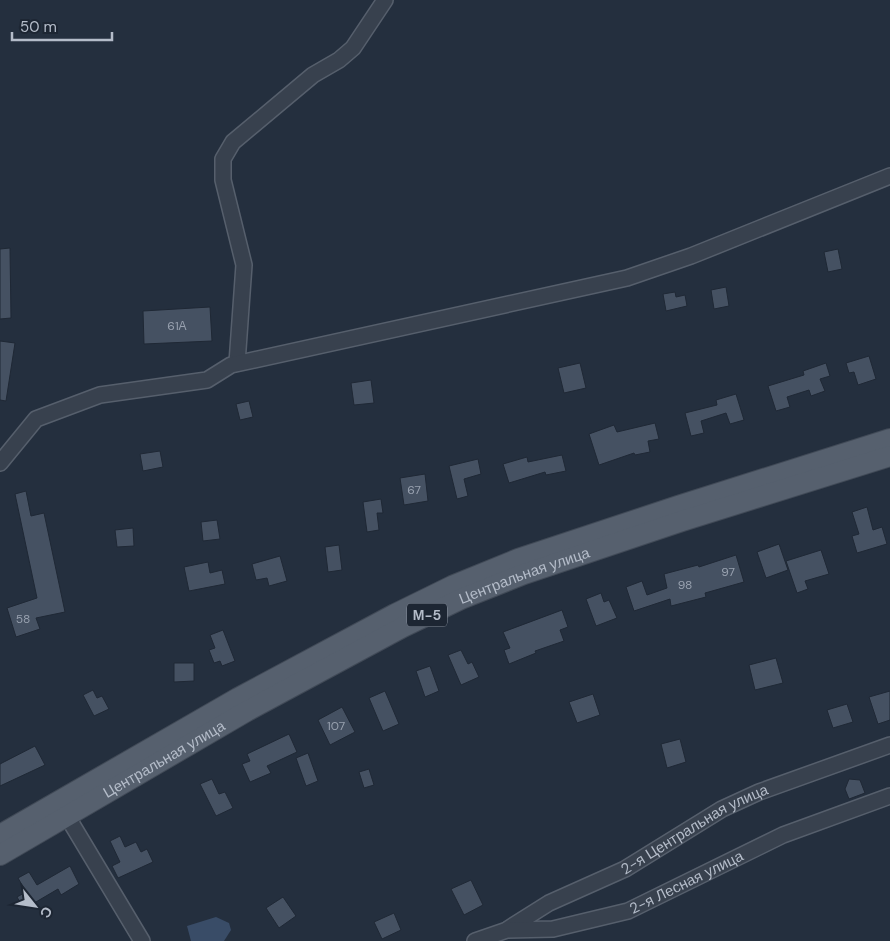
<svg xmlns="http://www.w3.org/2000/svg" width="890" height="941" font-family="'DM Sans',sans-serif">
  <rect width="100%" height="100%" fill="#242f3e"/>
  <path fill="#394c67" d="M 216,917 L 229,923 L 231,930 L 224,941 L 191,941 L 187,926 Z"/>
  <g fill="#455162" stroke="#1f2835">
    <path d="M 10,248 L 11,318 L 0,319 L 0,249 Z"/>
    <path d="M 838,249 L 842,269 L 828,272 L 824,252 Z"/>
    <path d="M 726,287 L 729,306 L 714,309 L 711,290 Z"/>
    <path d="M 675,292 L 676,297 L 685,295 L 687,306 L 666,311 L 663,294 Z"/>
    <path d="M 210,307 L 212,341 L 144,344 L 143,311 Z"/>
    <path d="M 0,341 L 15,343 L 6,401 L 0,400 Z"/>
    <path d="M 869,356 L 876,379 L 858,385 L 854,372 L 849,373 L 846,363 Z"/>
    <path d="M 580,363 L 586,388 L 564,393 L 558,368 Z"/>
    <path d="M 826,363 L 830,376 L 820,379 L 825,391 L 811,396 L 809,390 L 787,397 L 790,407 L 776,411 L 768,386 L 804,375 L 803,371 Z"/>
    <path d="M 371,380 L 374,403 L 354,405 L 351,383 Z"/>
    <path d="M 736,394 L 744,420 L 730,424 L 726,413 L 701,421 L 704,433 L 691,436 L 685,413 L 717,405 L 716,400 Z"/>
    <path d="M 249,401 L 253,417 L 240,420 L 236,404 Z"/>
    <path d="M 655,423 L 659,439 L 648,441 L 650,452 L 635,455 L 634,453 L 599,465 L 589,434 L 614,425 L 617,432 Z"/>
    <path d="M 160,451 L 163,467 L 143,471 L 140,454 Z"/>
    <path d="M 562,455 L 566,471 L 546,475 L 545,472 L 509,483 L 503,464 L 527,457 L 528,462 Z"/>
    <path d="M 478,459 L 481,474 L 464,479 L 468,496 L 457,499 L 449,466 Z"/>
    <path d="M 425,474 L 428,501 L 404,505 L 400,478 Z"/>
    <path d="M 26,491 L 31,516 L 44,513 L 65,612 L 36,618 L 40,629 L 16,637 L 7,608 L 37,598 L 15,494 Z"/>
    <path d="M 381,499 L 383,513 L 377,513 L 379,530 L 367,532 L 363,502 Z"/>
    <path d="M 867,507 L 873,530 L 882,527 L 887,544 L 857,553 L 852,536 L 859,534 L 852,512 Z"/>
    <path d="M 217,520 L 220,539 L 203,541 L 201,522 Z"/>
    <path d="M 133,528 L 134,546 L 117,547 L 115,530 Z"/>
    <path d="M 779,544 L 788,570 L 766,578 L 757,552 Z"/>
    <path d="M 339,545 L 342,570 L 328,572 L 325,547 Z"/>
    <path d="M 821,550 L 829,574 L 805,581 L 808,589 L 797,593 L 786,561 Z"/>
    <path d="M 736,555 L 744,582 L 705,593 L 706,597 L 671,606 L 670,599 L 634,611 L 626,587 L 642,581 L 647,595 L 667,588 L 664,574 L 698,565 L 699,567 Z"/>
    <path d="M 280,556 L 287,581 L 269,586 L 267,578 L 256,580 L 252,564 Z"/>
    <path d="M 208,562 L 210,573 L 222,570 L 225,584 L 189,591 L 184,567 Z"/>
    <path d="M 601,593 L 604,602 L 609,600 L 617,618 L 596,626 L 586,599 Z"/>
    <path d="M 562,610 L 568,627 L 560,630 L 564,641 L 535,651 L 536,653 L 509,664 L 504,650 L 510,648 L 503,632 Z"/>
    <path d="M 223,630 L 235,661 L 222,666 L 220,661 L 214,663 L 209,650 L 215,648 L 210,635 Z"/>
    <path d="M 461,650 L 468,664 L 472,662 L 479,677 L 461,685 L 448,655 Z"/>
    <path d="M 776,658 L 783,683 L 755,690 L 749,665 Z"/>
    <path d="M 174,663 L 194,663 L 194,681 L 174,682 Z"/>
    <path d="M 430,666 L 439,691 L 425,697 L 416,671 Z"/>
    <path d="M 93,690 L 97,698 L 102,696 L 109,709 L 94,716 L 83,695 Z"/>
    <path d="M 385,691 L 399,724 L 383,731 L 369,698 Z"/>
    <path d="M 890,691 L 890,720 L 878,724 L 869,697 Z"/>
    <path d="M 593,694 L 600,715 L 577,723 L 569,702 Z"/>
    <path d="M 847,704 L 853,722 L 833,728 L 827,710 Z"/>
    <path d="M 342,707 L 355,732 L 330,745 L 318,720 Z"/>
    <path d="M 289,734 L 297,752 L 267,766 L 271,773 L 250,782 L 242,764 L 250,761 L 247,754 Z"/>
    <path d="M 680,739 L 686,762 L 667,768 L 661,744 Z"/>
    <path d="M 35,746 L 45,765 L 0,786 L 0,764 Z"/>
    <path d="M 308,753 L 318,781 L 306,786 L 296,758 Z"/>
    <path d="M 369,769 L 374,785 L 364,788 L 359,772 Z"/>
    <path d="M 212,779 L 219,794 L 225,792 L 233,808 L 216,816 L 200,784 Z"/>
    <path d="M 849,779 L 860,780 L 865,793 L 849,799 L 845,789 Z"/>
    <path d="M 120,836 L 125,847 L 136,842 L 141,852 L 147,849 L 153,862 L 118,878 L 112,866 L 120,862 L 110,841 Z"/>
    <path d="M 70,866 L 79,884 L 61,895 L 58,889 L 24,909 L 17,897 L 26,892 L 18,878 L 29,872 L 37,885 Z"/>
    <path d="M 471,880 L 483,905 L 464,915 L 451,889 Z"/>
    <path d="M 283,897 L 296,916 L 279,928 L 266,908 Z"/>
    <path d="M 394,913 L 401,930 L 382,939 L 374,922 Z"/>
  </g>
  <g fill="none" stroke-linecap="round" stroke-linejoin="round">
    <defs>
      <g id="minor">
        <path d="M 237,363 L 244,265 L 223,180 L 223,159 L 233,142 L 313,75 L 339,60 L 353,48 L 385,0"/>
        <path d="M 0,463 L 36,419 L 100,395 L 207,380 L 231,365 L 627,278 L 691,256 L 890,176"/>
        <path d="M 67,816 L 142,941"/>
        <path id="s1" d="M 508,929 L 549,903 L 625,869 L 722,809 L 759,792 L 890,745"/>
        <path id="s2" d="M 475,941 L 507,930 L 553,929 L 628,911 L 783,835 L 890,796"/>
      </g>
      <g id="major">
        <path d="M 0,835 L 238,698 L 395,614 L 452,586 L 518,559 L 678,506 L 890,439"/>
        <path id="s3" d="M 0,855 L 247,711 L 403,627 L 461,599 L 524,574 L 682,521 L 890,456"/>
      </g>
    </defs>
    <use href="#minor" stroke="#565f6c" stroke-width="18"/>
    <use href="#major" stroke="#414a57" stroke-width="22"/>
    <use href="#minor" stroke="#38414e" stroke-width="15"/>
    <use href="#major" stroke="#56606e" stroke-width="20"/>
  </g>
  <g text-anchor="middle" stroke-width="5" stroke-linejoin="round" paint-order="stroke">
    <g font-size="12" fill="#98a1af">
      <text x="177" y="330">61А</text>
      <text x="414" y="494">67</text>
      <text x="728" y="576">97</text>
      <text x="685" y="589">98</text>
      <text x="23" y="623">58</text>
      <text x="336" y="730">107</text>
    </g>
    <rect fill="#1d2633" stroke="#878f9c" stroke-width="1" x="407" y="603.5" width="40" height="23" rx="4"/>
    <g font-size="14" font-weight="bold" fill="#b4bcc9">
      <text x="427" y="620">М-5</text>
    </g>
    <g font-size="15" fill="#b4bcc9" stroke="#1d2633">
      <text dy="5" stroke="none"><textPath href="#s3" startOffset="595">Центральная улица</textPath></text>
      <text dy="5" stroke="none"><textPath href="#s3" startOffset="190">Центральная улица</textPath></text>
      <text dy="5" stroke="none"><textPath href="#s1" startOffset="212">2-я Центральная улица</textPath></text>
      <text dy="5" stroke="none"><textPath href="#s2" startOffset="222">2-я Лесная улица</textPath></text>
    </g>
  </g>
  <g transform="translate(35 906) rotate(120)" stroke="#1d2633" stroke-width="4" paint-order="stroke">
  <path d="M0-4L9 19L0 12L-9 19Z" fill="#b4bcc9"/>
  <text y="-8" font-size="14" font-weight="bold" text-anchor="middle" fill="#b4bcc9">С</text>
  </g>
  <path d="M12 32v8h100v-8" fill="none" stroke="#b4bcc9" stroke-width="2.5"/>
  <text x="20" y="32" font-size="15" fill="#b4bcc9" stroke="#1d2633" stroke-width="4" paint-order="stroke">50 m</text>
</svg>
